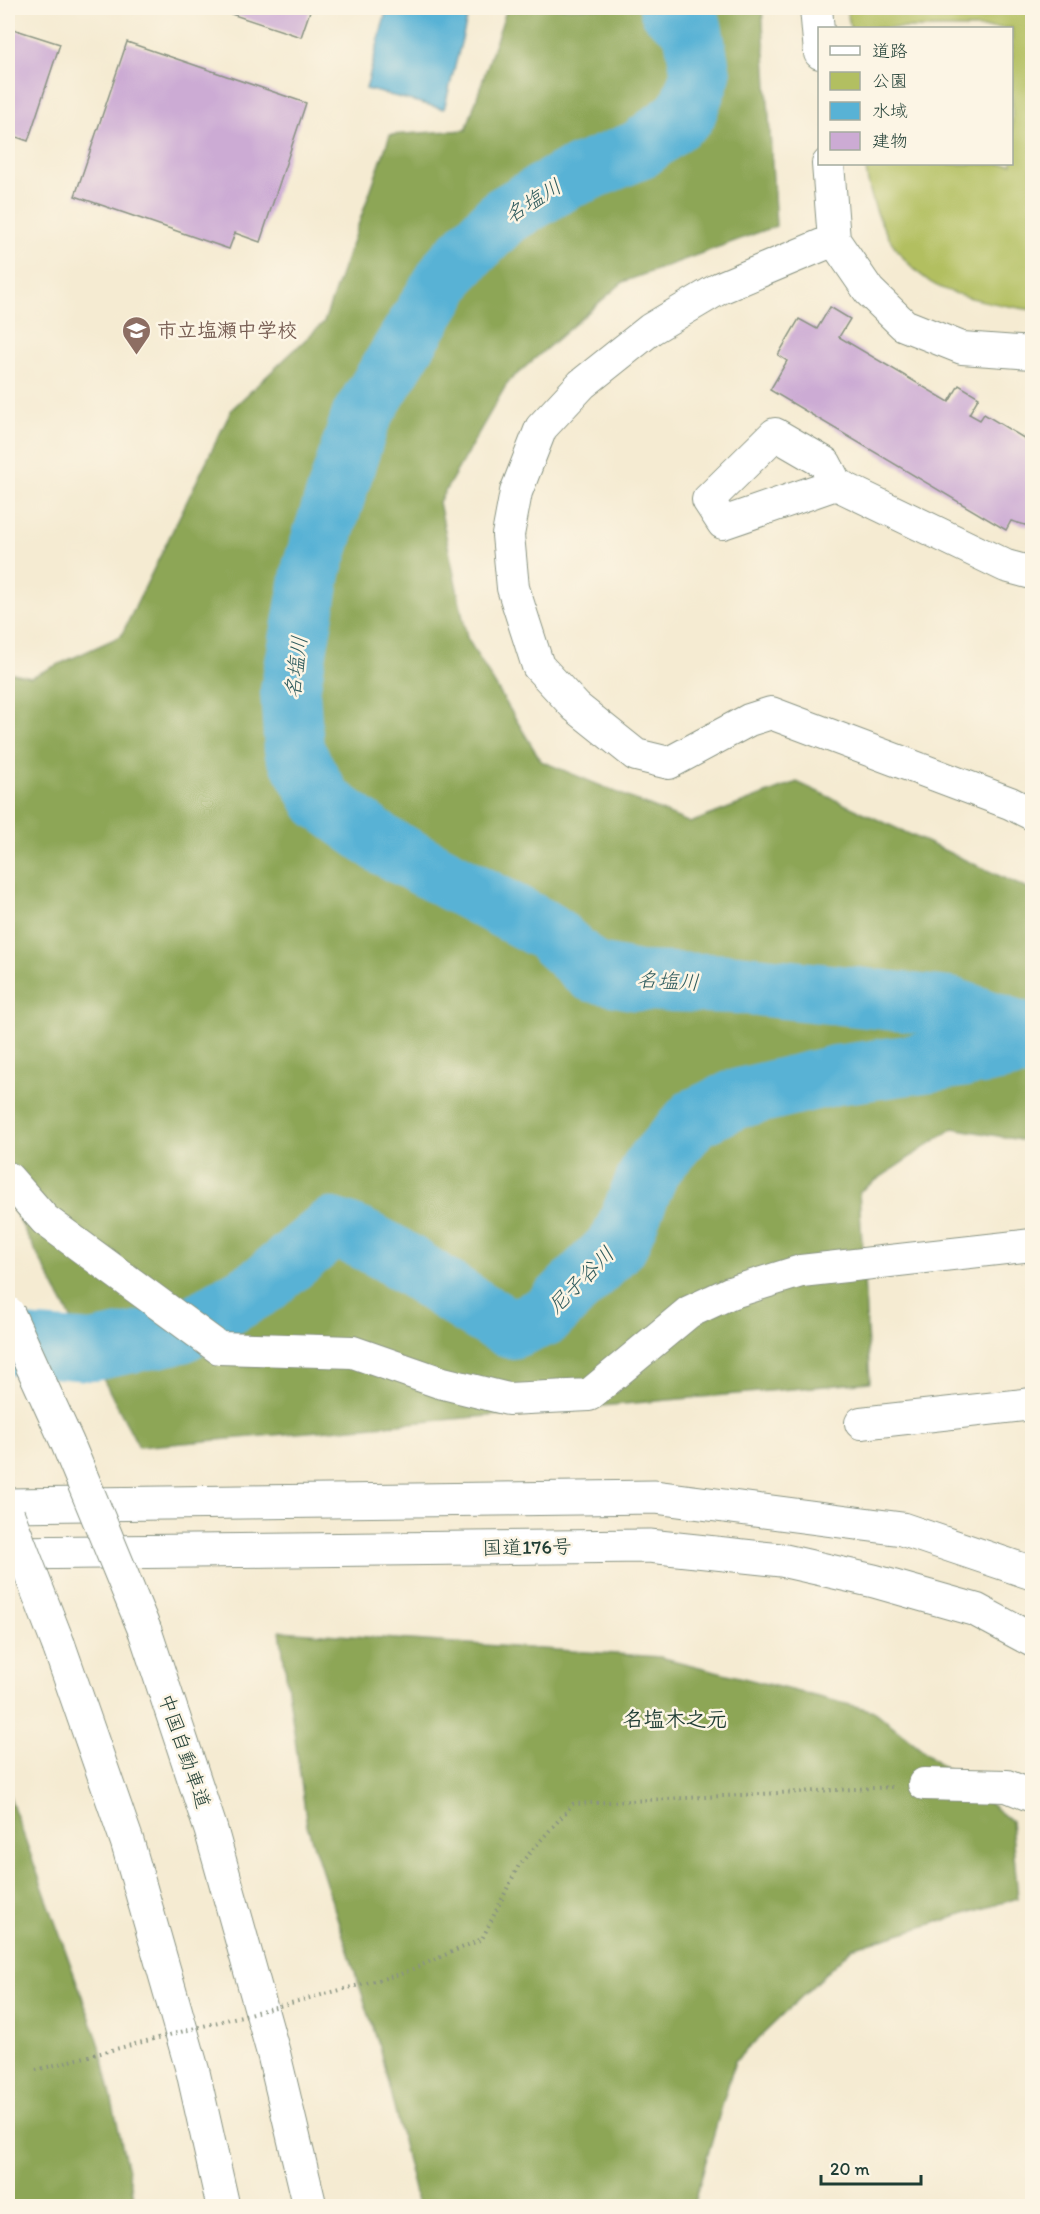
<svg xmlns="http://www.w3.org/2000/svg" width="1040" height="2214" font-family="Itim,'Klee One',sans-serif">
  <rect width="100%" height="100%" fill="#fcf5e5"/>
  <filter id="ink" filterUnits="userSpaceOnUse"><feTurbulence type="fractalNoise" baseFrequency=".0167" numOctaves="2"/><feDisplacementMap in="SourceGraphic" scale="12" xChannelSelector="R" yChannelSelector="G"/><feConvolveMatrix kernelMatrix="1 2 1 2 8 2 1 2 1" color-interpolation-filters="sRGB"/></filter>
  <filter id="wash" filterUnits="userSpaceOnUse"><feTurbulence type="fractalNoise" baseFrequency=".008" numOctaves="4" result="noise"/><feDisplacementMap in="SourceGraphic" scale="24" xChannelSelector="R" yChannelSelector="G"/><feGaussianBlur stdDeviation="1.35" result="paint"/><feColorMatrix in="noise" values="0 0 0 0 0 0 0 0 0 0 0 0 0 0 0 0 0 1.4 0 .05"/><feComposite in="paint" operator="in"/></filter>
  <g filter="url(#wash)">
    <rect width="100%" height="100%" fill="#f5ebd2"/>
    <path fill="#b2bf61" stroke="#687e4a" stroke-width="1.5" d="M 847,8 L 1032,8 L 1032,310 C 1006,306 952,297 930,282 C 890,254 871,210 865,164 L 1012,164 L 1012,28 L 850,28 Z"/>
    <g fill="#8da657" stroke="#567246" stroke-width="1.5">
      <path d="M 507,8 L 762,8 L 776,226 L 623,282 L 508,382 L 439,502 L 467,638 L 541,761 L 690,823 L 797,782 L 1032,891 L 1032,1142 L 953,1128 L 859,1192 L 870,1382 L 139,1447 L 8,1199 L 8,672 L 31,677 L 121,636 L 232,409 L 324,322 L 390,135 L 466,130 Z"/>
      <path d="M 280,1631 L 660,1657 L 874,1711 L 1011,1821 L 1018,1898 L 852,1948 L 735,2061 L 693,2206 L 418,2206 L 379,2046 L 307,1825 Z"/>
      <path d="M 8,1792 L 99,2043 L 136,2206 L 8,2206 Z"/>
    </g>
    <path fill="#58b2d5" stroke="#3c7884" stroke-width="1.5" d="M 387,8 L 470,8 L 444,109 L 366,89 Z"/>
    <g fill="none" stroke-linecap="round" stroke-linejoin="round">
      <g stroke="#58b2d5" stroke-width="60">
        <path d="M 669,8 L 692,26 L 701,74 L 686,114 L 639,150 L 566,180 L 504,216 L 452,268 L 361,417 L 312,568 L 290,691 L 294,750 L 322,801 L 383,845 L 548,932 L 592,972 L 638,981 L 737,984 L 950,1007 L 1032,1035"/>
        <path d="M 8,1345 L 92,1351 L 181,1333 L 263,1285 L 332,1228 C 393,1244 452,1301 512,1329 L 546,1316 L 619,1243 L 651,1168 L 695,1118 L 736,1099 L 836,1075 L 989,1054 L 1032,1045"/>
      </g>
    </g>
    <g id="blocks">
      <g fill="#ccabd4">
        <path d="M 213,8 L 311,8 L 301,37 Z"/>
        <path d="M 13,29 L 60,44 L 28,141 L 8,134 L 8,47 Z"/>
        <path d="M 127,42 L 306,103 L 260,242 L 235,233 L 229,249 L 75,196 Z"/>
        <path d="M 830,307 L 850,319 L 839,337 L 949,402 L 959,385 L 979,397 L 969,414 L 980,420 L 984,414 L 1032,443 L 1032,527 L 1011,521 L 1006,530 L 770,390 L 787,361 L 778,355 L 799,319 L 817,329 Z"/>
      </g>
    </g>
  </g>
  <g filter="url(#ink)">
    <use href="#blocks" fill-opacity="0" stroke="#8a9483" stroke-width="1.5"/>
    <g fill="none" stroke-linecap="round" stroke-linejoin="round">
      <defs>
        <g id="minor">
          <path d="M 816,8 L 820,53"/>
          <path d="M 828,164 L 834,240 L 869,291 L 904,325 L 962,348 L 1032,353"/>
          <path d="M 834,240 L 720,288 L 651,329 L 582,384 L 541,428 L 516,492 L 508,535 L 513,588 L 538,666 L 576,707 L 636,755 L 669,763 L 749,720 L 771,713 L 1010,803 L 1032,814"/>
          <path d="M 836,484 L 723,523 L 708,500 L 775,434 L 825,463 L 836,484 L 1006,566 L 1032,573"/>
          <path d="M 8,1178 L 45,1220 L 219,1348 L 353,1352 L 439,1382 L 508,1399 L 589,1395 L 689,1312 L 730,1293 L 801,1271 L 1032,1245"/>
          <path d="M 861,1423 L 1032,1404"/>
          <path d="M 924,1784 L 1007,1786 L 1032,1796"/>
        </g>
        <g id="highway">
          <path d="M 8,1505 L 655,1497 L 902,1529 L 1032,1573"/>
          <path d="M 8,1553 L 649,1546 L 781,1560 L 874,1581 L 976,1610 L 1032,1640"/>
          <path d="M 145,1631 L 211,1830 L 274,2055 L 310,2206"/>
          <path d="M 59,1646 L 127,1841 L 193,2072 L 223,2206"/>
        </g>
      </defs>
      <use href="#minor" stroke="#8a9483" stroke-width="34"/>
      <use href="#highway" stroke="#8a9483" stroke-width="35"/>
      <path stroke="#8a9483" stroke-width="4" stroke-dasharray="1.5 4.5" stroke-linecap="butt" d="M 401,1974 L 482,1939 L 519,1865 L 573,1804 L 892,1787"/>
      <use href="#minor" stroke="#fff" stroke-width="32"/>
      <use href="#highway" stroke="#fff" stroke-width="33"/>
      <defs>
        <g id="highway-bridge">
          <path d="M 8,1313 L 67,1442 L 145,1631"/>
          <path d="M 8,1515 L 59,1646"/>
        </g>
      </defs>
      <use href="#highway-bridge" stroke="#8a9483" stroke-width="35" stroke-linecap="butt"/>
      <path stroke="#8a9483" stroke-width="4" stroke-dasharray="1.5 4.5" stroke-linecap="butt" d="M 36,2070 L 401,1974"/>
      <use href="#highway-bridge" stroke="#fff" stroke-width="33"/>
    </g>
  </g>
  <defs>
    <symbol id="school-pin" viewBox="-11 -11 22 30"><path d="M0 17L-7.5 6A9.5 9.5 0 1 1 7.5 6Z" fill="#8d6e63" stroke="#fcf5e5"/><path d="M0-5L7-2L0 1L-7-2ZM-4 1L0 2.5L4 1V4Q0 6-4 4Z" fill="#fff"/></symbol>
  </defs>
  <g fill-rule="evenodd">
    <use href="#school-pin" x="120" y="314" width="33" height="45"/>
  </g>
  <g text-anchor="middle" stroke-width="5" stroke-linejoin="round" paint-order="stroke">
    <g font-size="20" font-weight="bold" fill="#785e54" stroke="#fcf5e5" text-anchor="start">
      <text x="157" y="337">市立塩瀬中学校</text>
    </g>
    <g font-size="20" fill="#1f3d34" stroke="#fcf5e5">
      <text transform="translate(527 1547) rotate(-1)" y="7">国道176号</text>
      <text transform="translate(185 1751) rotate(71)" y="7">中国自動車道</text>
    </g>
    <g font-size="21" font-style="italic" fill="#2d5a5c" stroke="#fcf5e5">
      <text transform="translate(533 201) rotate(-32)" y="7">名塩川</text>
      <text transform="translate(296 667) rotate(-83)" y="7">名塩川</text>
      <text transform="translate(668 981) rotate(3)" y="7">名塩川</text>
      <text transform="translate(581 1280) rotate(-45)" y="7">尼子谷川</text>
    </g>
    <g font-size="21" font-weight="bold" fill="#1f3d34" stroke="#fcf5e5">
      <text x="675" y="1726">名塩木之元</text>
    </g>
  </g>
  <rect width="1040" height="2214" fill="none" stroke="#fcf5e5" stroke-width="30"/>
  <rect x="818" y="27" width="195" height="138" fill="#fcf5e5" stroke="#a4ab9e" stroke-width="1.5"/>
  <rect x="830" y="46" width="30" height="9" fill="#ffffff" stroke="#a4ab9e" stroke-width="1.5"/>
  <text x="872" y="57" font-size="18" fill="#1f3d34">道路</text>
  <rect x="830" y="72" width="30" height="18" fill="#b2bf61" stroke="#a4ab9e" stroke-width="1.5"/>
  <text x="872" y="87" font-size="18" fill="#1f3d34">公園</text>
  <rect x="830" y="102" width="30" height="18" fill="#58b2d5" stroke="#a4ab9e" stroke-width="1.5"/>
  <text x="872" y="117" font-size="18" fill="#1f3d34">水域</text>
  <rect x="830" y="132" width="30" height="18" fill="#ccabd4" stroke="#a4ab9e" stroke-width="1.5"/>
  <text x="872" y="147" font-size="18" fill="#1f3d34">建物</text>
  <path d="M821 2175v9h100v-9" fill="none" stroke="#1f3d34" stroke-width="3"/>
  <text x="830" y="2175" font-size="18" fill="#1f3d34" stroke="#fcf5e5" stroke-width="4.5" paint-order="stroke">20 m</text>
</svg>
